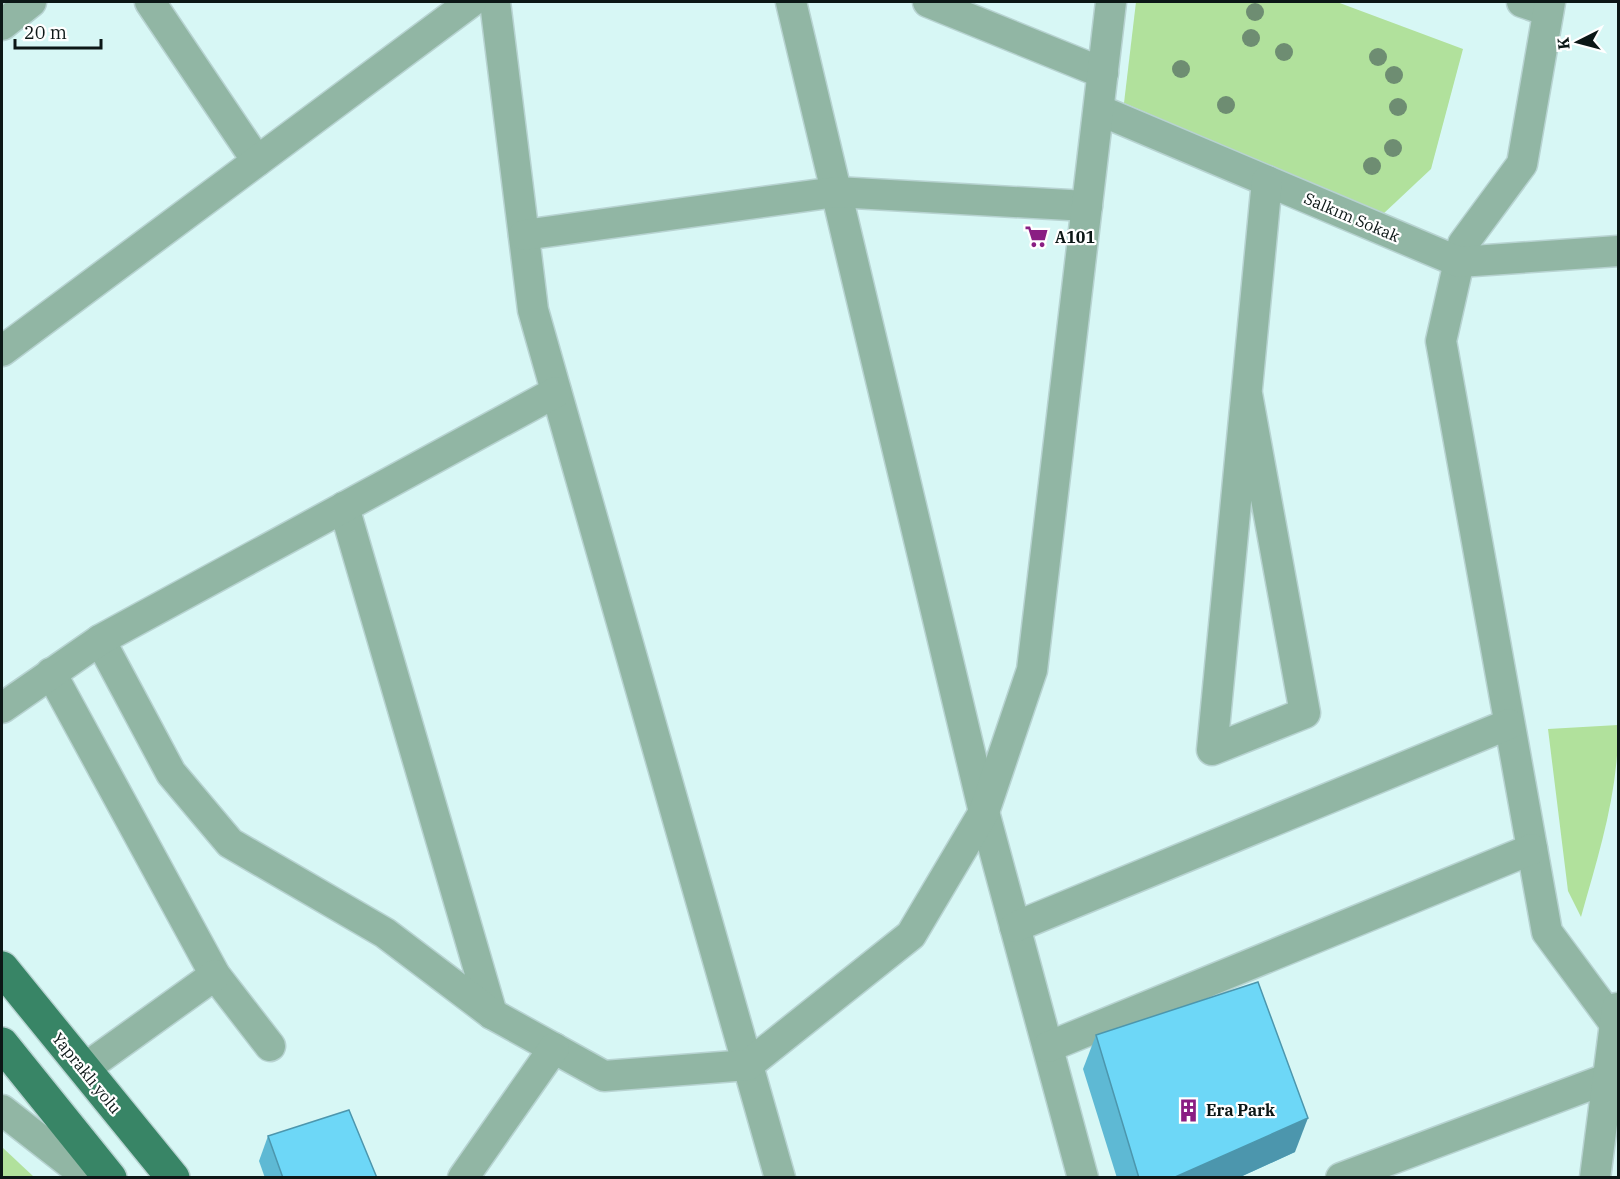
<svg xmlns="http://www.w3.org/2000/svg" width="1620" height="1179" font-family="'IBM Plex Serif',serif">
  <rect width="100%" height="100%" fill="#d7f7f5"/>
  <g fill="#b1e19c">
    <path d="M 1136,2 L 1337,2 L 1463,49 L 1431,169 L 1382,215 L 1124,103 Z"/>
    <path d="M 1618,725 C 1619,791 1599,853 1581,917 L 1568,891 L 1548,729 Z"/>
    <path d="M 2,1147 L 34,1177 L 2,1177 Z"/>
  </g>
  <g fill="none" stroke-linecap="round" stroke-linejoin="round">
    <defs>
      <g id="minor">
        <path d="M 150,2 L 257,161"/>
        <path d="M 495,2 L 533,310 L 780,1178"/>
        <path d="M 791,2 L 984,812 L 1083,1178"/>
        <path d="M 928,2 L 1103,73"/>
        <path d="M 1522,2 L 1548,11"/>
        <path d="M 1550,2 L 1522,164 L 1463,244 L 1441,341 L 1547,932 L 1618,1028"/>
        <path d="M 2,25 L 31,2"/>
        <path d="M 1099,110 L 1459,262 L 1618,251"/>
        <path d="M 524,235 L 836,192 L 1087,206"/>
        <path d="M 2,351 L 471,2"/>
        <path d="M 1247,394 L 1305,713 L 1212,750 L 1267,181"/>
        <path d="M 344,507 L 492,1014"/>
        <path d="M 100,640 L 171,773 L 230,843 L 385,933 L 492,1014 L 604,1076 L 748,1065 L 911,935 L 984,812 L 1032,670 L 1111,2"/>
        <path d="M 51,673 L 215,975 L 270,1046"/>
        <path d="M 2,708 L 100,640 L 556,392"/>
        <path d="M 1015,927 L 1509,724"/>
        <path d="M 1048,1047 L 1532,849"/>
        <path d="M 84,1069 L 215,975"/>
        <path d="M 2,1110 L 89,1178"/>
        <path d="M 463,1178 L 554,1048"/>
        <path d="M 1341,1178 L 1609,1078"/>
        <path d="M 1595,1178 L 1617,1008"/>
      </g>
      <g id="major">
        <path d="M 2,968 L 173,1178"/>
        <path d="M 2,1044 L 110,1178"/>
      </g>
    </defs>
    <use href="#minor" stroke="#b7d3d1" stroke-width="33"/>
    <use href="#major" stroke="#b7d3d1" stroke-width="36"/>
    <use href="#minor" stroke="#91b6a4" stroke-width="30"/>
    <use href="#major" stroke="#388566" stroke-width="33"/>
  </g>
  <g fill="#6e8d72">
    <circle cx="1255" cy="12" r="9"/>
    <circle cx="1251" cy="38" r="9"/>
    <circle cx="1284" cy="52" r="9"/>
    <circle cx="1378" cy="57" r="9"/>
    <circle cx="1181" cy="69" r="9"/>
    <circle cx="1394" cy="75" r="9"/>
    <circle cx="1226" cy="105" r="9"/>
    <circle cx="1398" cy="107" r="9"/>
    <circle cx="1393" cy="148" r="9"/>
    <circle cx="1372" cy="166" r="9"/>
  </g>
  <g fill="#5eb9d4">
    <path d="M 1096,1035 L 1295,1152 L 1238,1178 L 1117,1178 L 1083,1069 Z"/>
    <path d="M 268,1136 L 377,1178 L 265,1178 L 259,1161 Z"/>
  </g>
  <path fill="#4c96ad" d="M 1308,1118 L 1295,1152 L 1238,1178 L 1173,1178 Z"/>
  <g fill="#6dd7f7" stroke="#4c96ad" stroke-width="1.5">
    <path d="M 1258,982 L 1308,1118 L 1173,1178 L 1139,1178 L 1096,1035 Z"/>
    <path d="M 349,1110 L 377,1178 L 283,1178 L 268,1136 Z"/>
  </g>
  <defs>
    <symbol id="supermarket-bare" viewBox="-9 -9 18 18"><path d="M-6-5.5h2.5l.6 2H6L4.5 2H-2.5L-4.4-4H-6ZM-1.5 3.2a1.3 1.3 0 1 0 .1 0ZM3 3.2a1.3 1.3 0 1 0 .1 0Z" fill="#8a1e83" stroke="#fff" stroke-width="2.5" paint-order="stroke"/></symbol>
    <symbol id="building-bare" viewBox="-9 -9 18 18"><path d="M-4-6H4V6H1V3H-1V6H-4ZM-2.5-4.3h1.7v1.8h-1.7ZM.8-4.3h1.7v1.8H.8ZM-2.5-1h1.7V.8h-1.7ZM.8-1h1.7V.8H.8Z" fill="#8a1e83" stroke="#fff" stroke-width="2.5" paint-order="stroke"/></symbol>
  </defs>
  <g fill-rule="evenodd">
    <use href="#supermarket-bare" x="1020" y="220" width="33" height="33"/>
    <use href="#building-bare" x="1172" y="1094" width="33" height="33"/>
  </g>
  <g text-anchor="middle" stroke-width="4.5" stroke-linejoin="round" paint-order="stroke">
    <g font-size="16" fill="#0c1716" stroke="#fff">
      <text transform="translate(1352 217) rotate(23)" y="6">Salkım Sokak</text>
      <text transform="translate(87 1073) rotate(51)" y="6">Yapraklı yolu</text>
    </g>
    <g font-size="16" font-weight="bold" fill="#0c1716" stroke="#fff" text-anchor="start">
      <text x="1055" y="243">A101</text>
      <text x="1206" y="1116">Era Park</text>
    </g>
  </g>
  <rect width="1620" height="1179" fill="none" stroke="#0c1716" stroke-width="6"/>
  <g transform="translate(1578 42) rotate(264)" stroke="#ffffff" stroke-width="4.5" paint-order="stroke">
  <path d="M0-4.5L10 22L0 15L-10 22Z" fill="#0c1716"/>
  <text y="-9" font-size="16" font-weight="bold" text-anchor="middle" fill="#0c1716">K</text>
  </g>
  <path d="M15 39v9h86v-9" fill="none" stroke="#0c1716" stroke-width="3"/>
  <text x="24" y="39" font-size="18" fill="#0c1716" stroke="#ffffff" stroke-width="4.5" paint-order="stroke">20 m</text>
</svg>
